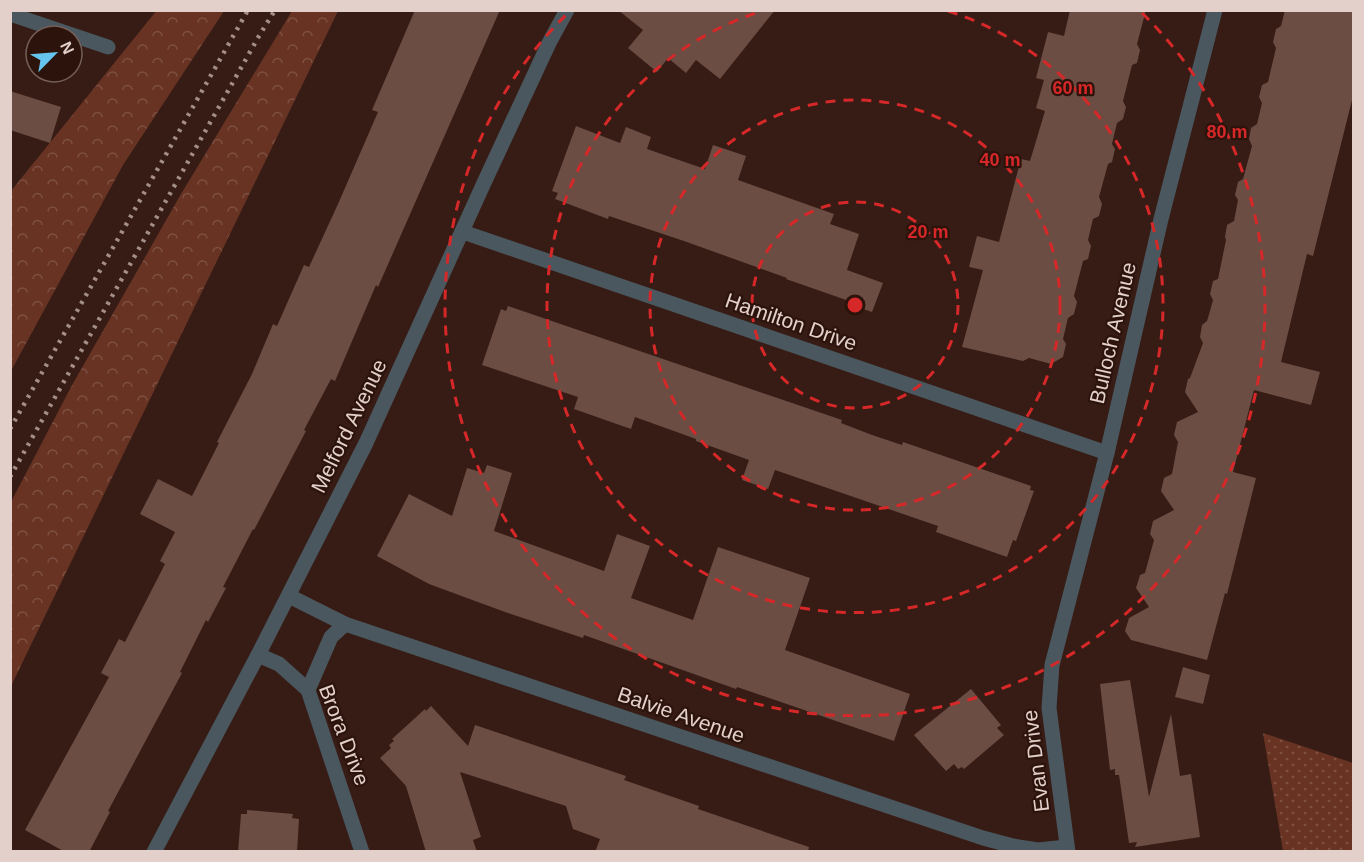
<svg xmlns="http://www.w3.org/2000/svg" width="1364" height="862" font-family="Helvetica,sans-serif">
  <defs>
    <pattern id="forest-crowns" width="20" height="18" patternUnits="userSpaceOnUse" patternTransform="scale(1.5)"><rect width="20" height="18" fill="#683323"/><path d="M2 6a3 3 0 1 1 6 0M12 15a3 3 0 1 1 6 0" fill="none" stroke="#7d5042"/></pattern>
    <pattern id="park-dots" width="8" height="8" patternUnits="userSpaceOnUse" patternTransform="scale(1.5)"><rect width="8" height="8" fill="#683323"/><path d="M2 2h.1M6 6h.1" fill="none" stroke="#7d5042" stroke-width="1.8" stroke-linecap="round"/></pattern>
  </defs>
  <rect width="100%" height="100%" fill="#361c15"/>
  <g fill="url(#forest-crowns)">
    <path d="M 157,10 L 224,11 L 123,165 L 11,371 L 11,191 Z"/>
    <path d="M 292,11 L 338,11 L 11,686 L 11,502 L 71,387 L 181,194 Z"/>
  </g>
  <path fill="url(#park-dots)" d="M 1263,733 L 1353,763 L 1353,851 L 1283,851 Z"/>
  <g fill="#6b4d44">
    <path d="M 415,10 L 500,10 L 378,287 L 376,285 L 335,381 L 331,379 L 304,430 L 306,431 L 254,530 L 253,529 L 223,587 L 226,588 L 208,622 L 206,620 L 180,672 L 182,673 L 108,811 L 110,812 L 89,852 L 65,852 L 25,830 L 109,677 L 101,673 L 119,639 L 125,642 L 165,564 L 160,561 L 175,532 L 140,514 L 158,479 L 192,496 L 219,443 L 217,442 L 252,374 L 273,324 L 277,326 L 304,265 L 309,267 L 338,204 L 378,112 L 372,110 Z"/>
    <path d="M 618,10 L 775,10 L 720,79 L 696,60 L 686,73 L 668,58 L 657,72 L 628,48 L 643,30 Z"/>
    <path d="M 1070,10 L 1146,10 L 1137,44 L 1140,50 L 1137,63 L 1132,65 L 1123,101 L 1126,107 L 1123,119 L 1117,123 L 1112,144 L 1115,149 L 1112,162 L 1108,164 L 1099,197 L 1102,204 L 1099,216 L 1093,219 L 1088,240 L 1091,246 L 1088,259 L 1083,261 L 1074,296 L 1077,302 L 1074,314 L 1068,318 L 1063,339 L 1066,344 L 1063,357 L 1051,364 L 1029,358 L 1023,361 L 962,347 L 983,270 L 969,267 L 977,236 L 999,242 L 1021,159 L 1030,161 L 1045,111 L 1036,108 L 1044,80 L 1036,78 L 1048,32 L 1064,36 Z"/>
    <path d="M 1285,10 L 1353,10 L 1353,96 L 1313,256 L 1307,254 L 1281,362 L 1320,372 L 1311,405 L 1254,390 L 1233,472 L 1256,478 L 1227,594 L 1225,593 L 1207,660 L 1131,640 L 1125,631 L 1129,618 L 1149,607 L 1136,588 L 1140,575 L 1145,573 L 1154,540 L 1150,534 L 1153,521 L 1174,510 L 1161,491 L 1164,478 L 1172,474 L 1178,442 L 1174,435 L 1177,422 L 1198,412 L 1185,392 L 1188,379 L 1190,378 L 1203,343 L 1200,337 L 1202,325 L 1207,321 L 1210,311 L 1213,300 L 1210,294 L 1213,281 L 1218,279 L 1226,240 L 1225,237 L 1227,225 L 1234,221 L 1238,200 L 1235,195 L 1238,182 L 1243,179 L 1252,146 L 1249,139 L 1251,128 L 1257,124 L 1262,103 L 1259,97 L 1262,85 L 1268,82 L 1276,48 L 1273,42 L 1276,29 L 1281,26 Z"/>
    <path d="M 10,91 L 61,107 L 50,143 L 10,130 Z"/>
    <path d="M 576,126 L 620,143 L 626,127 L 651,137 L 647,149 L 705,169 L 713,145 L 746,156 L 738,180 L 834,214 L 830,224 L 859,234 L 847,270 L 883,283 L 872,312 L 848,304 L 849,301 L 786,279 L 787,278 L 684,241 L 609,216 L 608,219 L 555,199 L 558,193 L 552,191 Z"/>
    <path d="M 508,306 L 842,420 L 841,423 L 872,435 L 902,445 L 903,442 L 1031,486 L 1030,490 L 1034,491 L 1016,541 L 1013,540 L 1007,557 L 936,532 L 938,526 L 775,470 L 768,489 L 742,480 L 749,460 L 696,441 L 696,439 L 635,417 L 631,429 L 574,409 L 578,397 L 482,365 L 501,309 L 506,311 Z"/>
    <path d="M 487,465 L 512,473 L 494,531 L 604,571 L 617,534 L 650,546 L 631,598 L 693,620 L 718,547 L 810,578 L 785,650 L 910,694 L 894,741 L 737,687 L 736,689 L 584,635 L 583,638 L 505,612 L 429,584 L 377,556 L 409,494 L 452,516 L 467,468 L 484,473 Z"/>
    <path d="M 1183,667 L 1210,675 L 1203,704 L 1175,697 Z"/>
    <path d="M 1130,680 L 1149,797 L 1171,714 L 1180,776 L 1191,774 L 1200,837 L 1135,847 L 1137,842 L 1129,843 L 1119,775 L 1115,775 L 1115,769 L 1110,770 L 1100,684 Z"/>
    <path d="M 971,689 L 1001,725 L 997,728 L 1004,735 L 964,769 L 962,767 L 958,769 L 954,764 L 946,771 L 914,735 Z"/>
    <path d="M 431,706 L 468,746 L 475,725 L 626,776 L 624,780 L 699,806 L 698,809 L 809,847 L 808,852 L 595,852 L 600,839 L 573,829 L 566,806 L 460,772 L 481,837 L 473,840 L 477,852 L 426,852 L 406,786 L 380,758 L 391,748 L 389,745 L 394,741 L 392,739 L 425,709 L 426,711 Z"/>
    <path d="M 247,810 L 293,814 L 292,818 L 299,819 L 297,852 L 238,852 L 241,814 L 247,814 Z"/>
  </g>
  <g fill="none" stroke-linecap="round" stroke-linejoin="round">
    <g stroke="#4a575e" stroke-width="15">
      <path d="M 10,14 L 108,47"/>
      <path d="M 463,232 L 1107,453"/>
      <path d="M 289,596 L 345,624 L 983,838 L 1013,846 L 1038,850 L 1067,847"/>
      <path d="M 258,655 L 279,664 L 308,690 L 362,852"/>
      <path d="M 308,690 L 331,637 L 345,624"/>
      <path d="M 154,852 L 258,655 L 366,443 L 483,185 L 549,43 L 567,10"/>
      <path d="M 1068,852 L 1049,708 L 1052,665 L 1107,453 L 1161,219 L 1215,10"/>
    </g>
    <g stroke="#a48e88" stroke-width="4.5" stroke-dasharray="3 6" stroke-linecap="butt">
      <path d="M 10,429 L 248,10"/>
      <path d="M 10,477 L 259,36 L 275,10"/>
    </g>
  </g>
  <g fill="none" stroke="#d62828" stroke-width="3" stroke-dasharray="10 8">
    <circle cx="855" cy="305" r="103"/>
    <circle cx="855" cy="305" r="205"/>
    <path d="M948 11A308 308 0 1 1 762 11"/>
    <path d="M1142 13A410 410 0 1 1 568 13"/>
  </g>
  <g text-anchor="middle" stroke-width="4.5" stroke-linejoin="round" paint-order="stroke">
    <g font-size="21" fill="#e3d0cb" stroke="#2c130b">
      <text transform="translate(791 322) rotate(19)" y="7">Hamilton Drive</text>
      <text transform="translate(1113 333) rotate(-77)" y="7">Bulloch Avenue</text>
      <text transform="translate(349 426) rotate(-64)" y="7">Melford Avenue</text>
      <text transform="translate(681 715) rotate(19)" y="7">Balvie Avenue</text>
      <text transform="translate(344 735) rotate(69)" y="7">Brora Drive</text>
      <text transform="translate(1036 761) rotate(-97)" y="7">Evan Drive</text>
    </g>
  </g>
  <circle cx="855" cy="305" r="9" fill="#d62828" stroke="#2c130b" stroke-width="3"/>
  <g font-size="18" text-anchor="middle" font-weight="bold" fill="#d62828" stroke="#2c130b" stroke-width="4.5" stroke-linejoin="round" paint-order="stroke">
    <text x="1073" y="94">60 m</text>
    <text x="1227" y="138">80 m</text>
    <text x="1000" y="166">40 m</text>
    <text x="928" y="238">20 m</text>
  </g>
  <rect width="1364" height="862" fill="none" stroke="#e3d0cb" stroke-width="24"/>
  <g transform="translate(54 54) rotate(65)"><circle r="28" fill="#2c130b" stroke="#755f58" stroke-width="1.5"/>
  <path d="M0-4.5L10 22L0 15L-10 22Z" fill="#65c5ee"/>
  <text y="-9" font-size="16" font-weight="bold" text-anchor="middle" fill="#e3d0cb">N</text>
  </g>
</svg>
